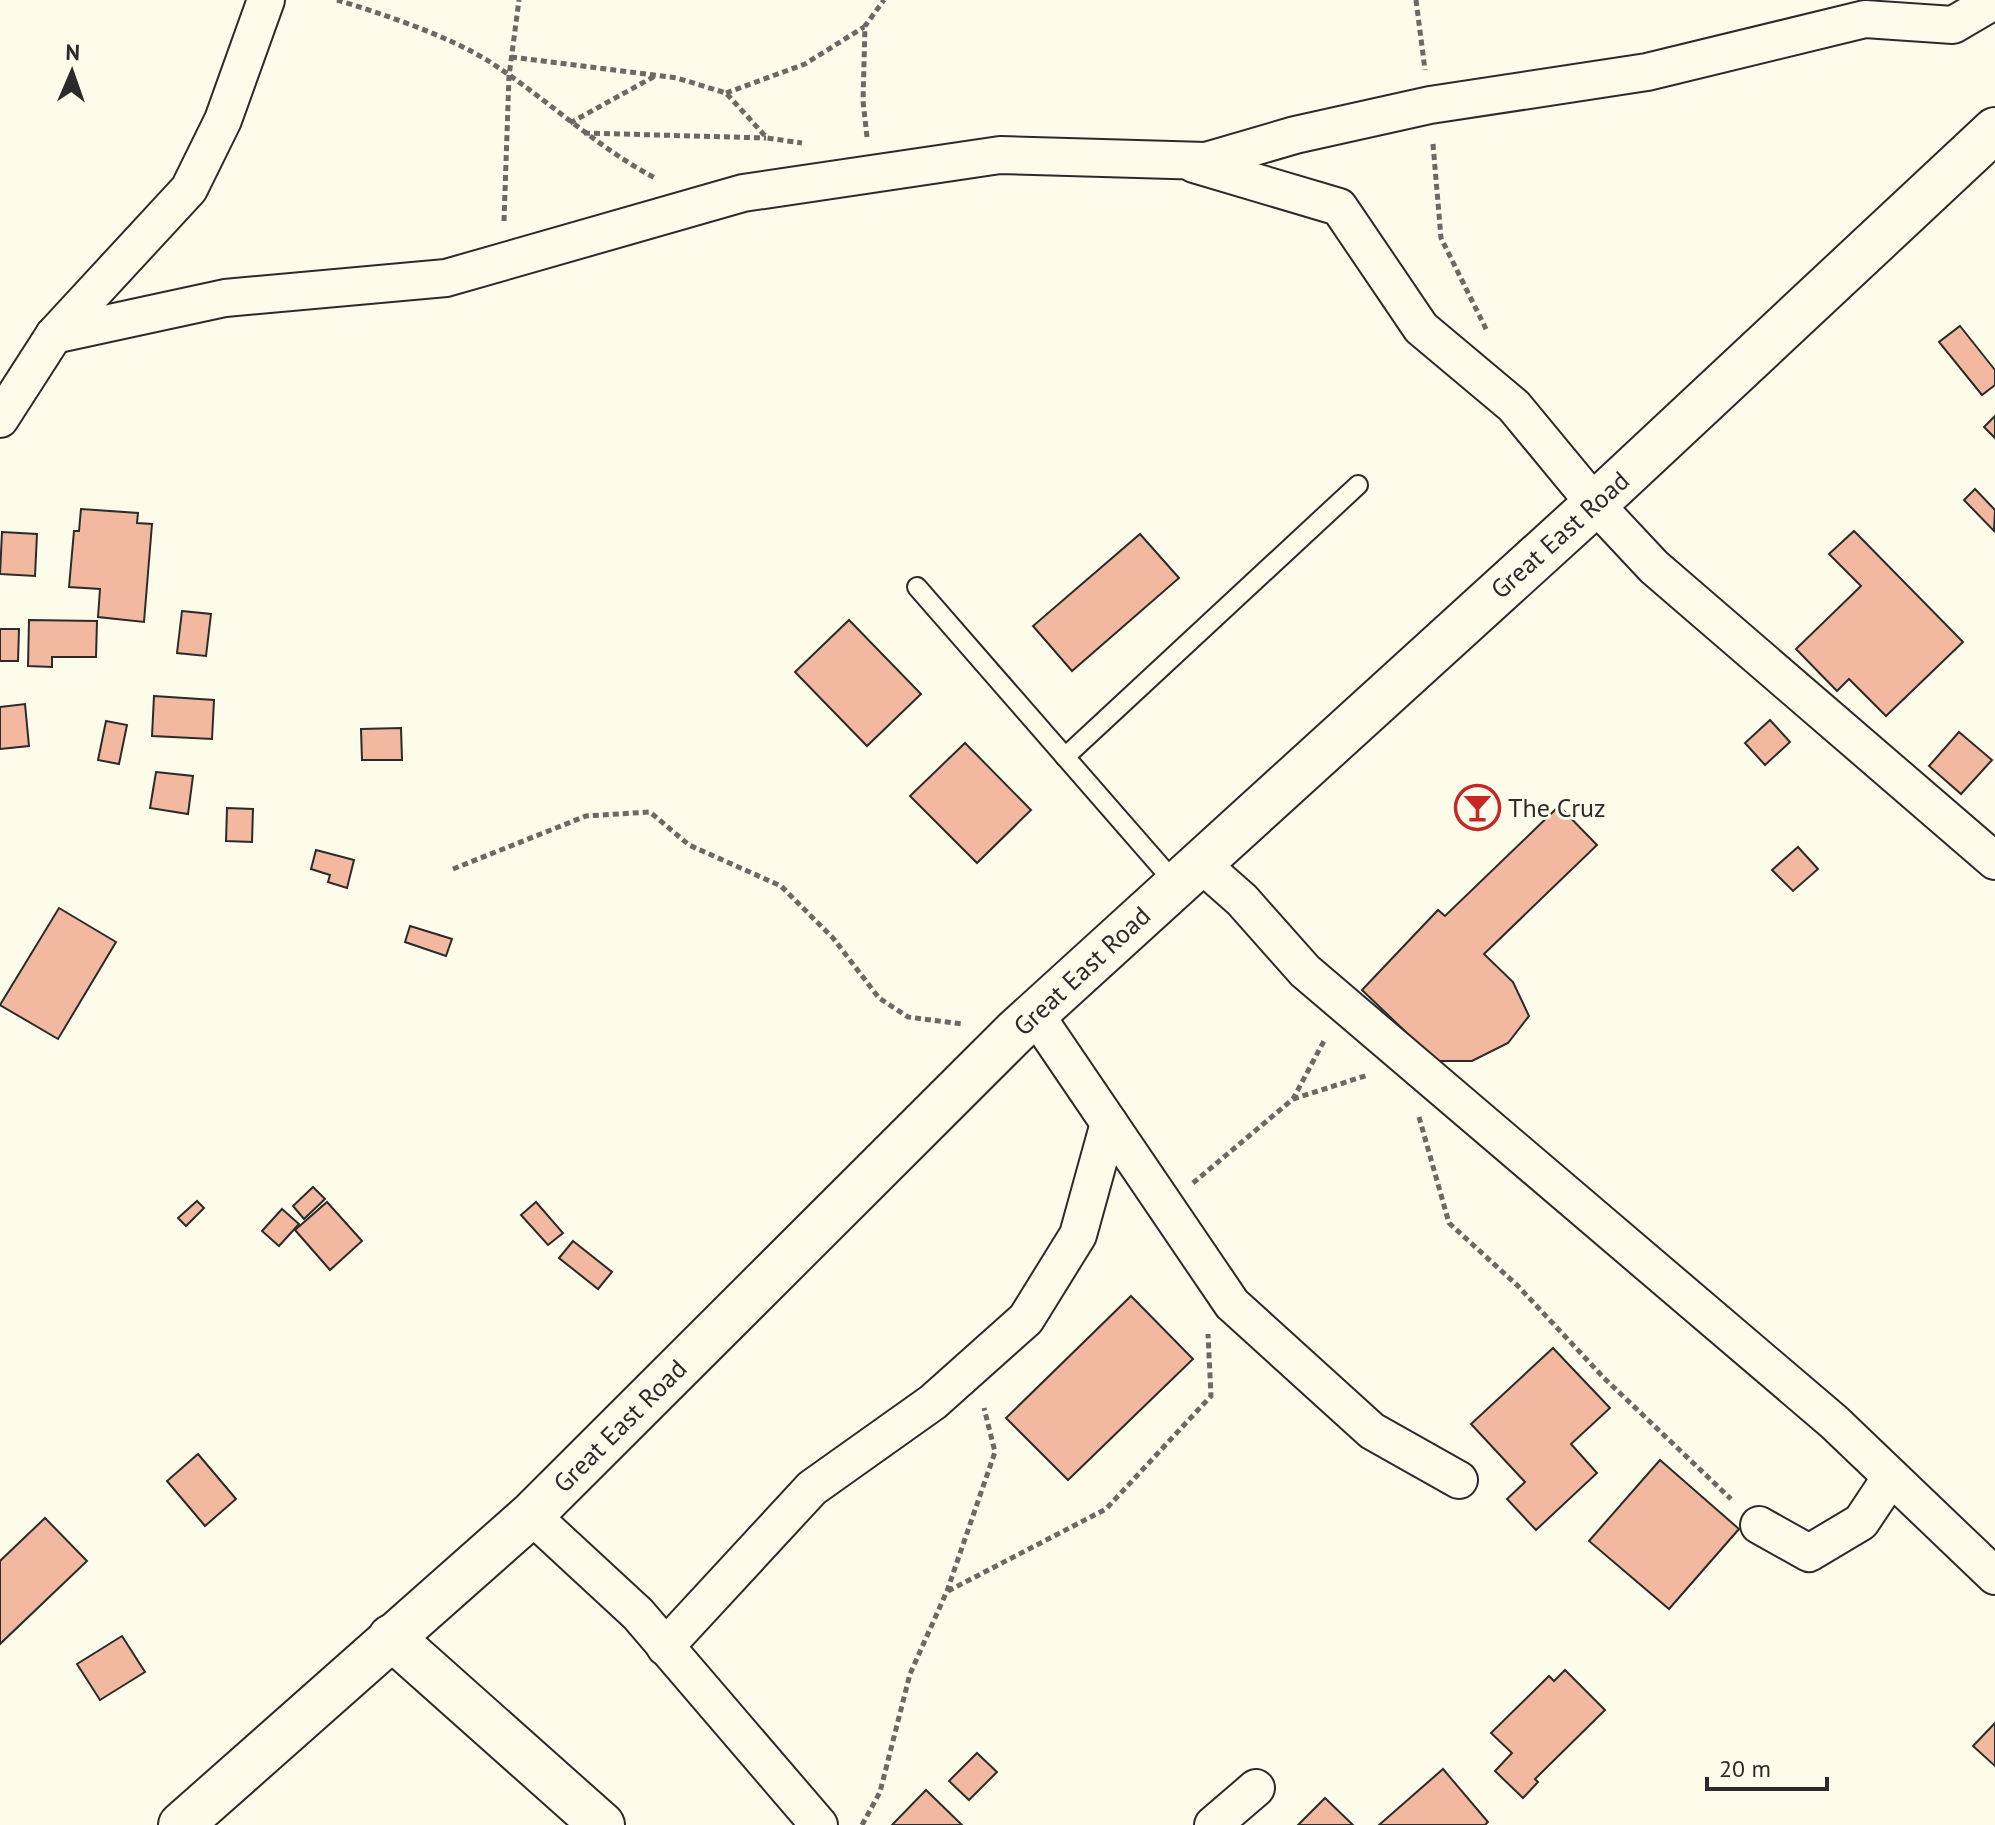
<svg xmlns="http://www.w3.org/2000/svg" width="1995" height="1825" font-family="'PT Sans',sans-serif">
  <rect width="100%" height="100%" fill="#fdfbea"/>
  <g fill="#f2b8a0" stroke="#2b2b2b" stroke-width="2">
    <path d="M 1960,326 L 1995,370 L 1995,385 L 1982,395 L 1939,342 Z"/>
    <path d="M 1995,416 L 1995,438 L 1984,427 Z"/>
    <path d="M 1975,489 L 1995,510 L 1994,531 L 1964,500 Z"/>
    <path d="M 81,509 L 138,513 L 137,523 L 152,524 L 144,622 L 98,617 L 100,589 L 69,587 L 74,531 L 79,531 Z"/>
    <path d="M 1854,531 L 1963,642 L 1886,716 L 1849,679 L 1837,691 L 1796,649 L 1861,586 L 1829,554 Z"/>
    <path d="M 2,532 L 37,534 L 35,576 L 0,574 Z"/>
    <path d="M 1140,534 L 1179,578 L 1072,671 L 1033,626 Z"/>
    <path d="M 182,611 L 211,614 L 206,656 L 177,653 Z"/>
    <path d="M 29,620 L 97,621 L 96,657 L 52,657 L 52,667 L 28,666 Z"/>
    <path d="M 849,620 L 921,694 L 867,746 L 795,672 Z"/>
    <path d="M 0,629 L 19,629 L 18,661 L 0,661 Z"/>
    <path d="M 154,696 L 214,700 L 212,739 L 152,736 Z"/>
    <path d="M 25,704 L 29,746 L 0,749 L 0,707 Z"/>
    <path d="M 1770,720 L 1790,742 L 1765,765 L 1745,743 Z"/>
    <path d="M 106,721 L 127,725 L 119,764 L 98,760 Z"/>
    <path d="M 401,728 L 402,760 L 362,760 L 361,729 Z"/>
    <path d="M 1959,732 L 1992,760 L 1961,794 L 1929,766 Z"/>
    <path d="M 965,743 L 1031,810 L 977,863 L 910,796 Z"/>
    <path d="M 156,772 L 193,776 L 188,814 L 150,808 Z"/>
    <path d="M 1559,806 L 1597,845 L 1484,954 L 1513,982 L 1529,1016 L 1508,1043 L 1472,1061 L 1436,1061 L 1362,990 L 1438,910 L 1445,916 Z"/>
    <path d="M 227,808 L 253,809 L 252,842 L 226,841 Z"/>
    <path d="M 1798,847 L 1818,869 L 1793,891 L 1772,870 Z"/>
    <path d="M 316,850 L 354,860 L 347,888 L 328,882 L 330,875 L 311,869 Z"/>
    <path d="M 59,908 L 116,942 L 58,1039 L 0,1005 Z"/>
    <path d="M 410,926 L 452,939 L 446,956 L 405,942 Z"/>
    <path d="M 313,1187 L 325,1199 L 304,1219 L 293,1206 Z"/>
    <path d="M 197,1201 L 204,1208 L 186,1226 L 178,1218 Z"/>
    <path d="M 327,1202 L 362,1241 L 330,1270 L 295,1230 Z"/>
    <path d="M 536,1202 L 563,1233 L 548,1245 L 521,1215 Z"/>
    <path d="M 282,1209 L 299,1224 L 279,1246 L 262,1231 Z"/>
    <path d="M 573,1241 L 612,1272 L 598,1289 L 559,1258 Z"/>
    <path d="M 1131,1296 L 1193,1359 L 1068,1480 L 1006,1418 Z"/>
    <path d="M 1553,1348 L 1610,1408 L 1571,1444 L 1597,1473 L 1536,1530 L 1507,1499 L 1525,1482 L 1471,1424 Z"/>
    <path d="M 198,1454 L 236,1499 L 205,1526 L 167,1481 Z"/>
    <path d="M 1660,1460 L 1739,1529 L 1669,1609 L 1589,1541 Z"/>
    <path d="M 45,1518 L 87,1561 L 0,1644 L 0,1561 Z"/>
    <path d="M 122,1636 L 145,1672 L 100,1700 L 77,1664 Z"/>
    <path d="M 1565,1670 L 1605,1710 L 1535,1779 L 1538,1782 L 1523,1798 L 1495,1771 L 1512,1753 L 1491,1733 L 1549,1676 L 1554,1681 Z"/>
    <path d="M 1995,1723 L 1995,1766 L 1973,1746 Z"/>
    <path d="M 977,1753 L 997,1772 L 969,1800 L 949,1781 Z"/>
    <path d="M 1443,1769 L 1488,1822 L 1485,1825 L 1379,1825 Z"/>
    <path d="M 926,1790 L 962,1825 L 892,1825 Z"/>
    <path d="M 1325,1798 L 1353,1825 L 1298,1825 Z"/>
  </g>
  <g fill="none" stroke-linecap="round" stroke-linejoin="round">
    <defs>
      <g id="service">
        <path d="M 917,587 L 1176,884"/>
        <path d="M 1065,757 L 1358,485"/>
      </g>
      <g id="minor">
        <path d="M 1194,164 L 1339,207 L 1421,328 L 1514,406 L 1595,504 L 1654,567 L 1995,861"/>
        <path d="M 54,335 L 225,298 L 446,278 L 743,193 L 1000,155 L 1206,161 L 1295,135 L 1430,105 L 1647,72 L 1865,19 L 1953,25 L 1992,2"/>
        <path d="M 0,419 L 54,335 L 189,189 L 223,120 L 266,0"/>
        <path d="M 1200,863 L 1242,900 L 1305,971 L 1834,1422 L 1995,1576"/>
        <path d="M 1035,1014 L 1232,1304 L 1372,1431 L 1459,1480"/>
        <path d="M 531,1515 L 638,1614 L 819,1825"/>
        <path d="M 1759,1525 L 1809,1553 L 1861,1522 L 1891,1477"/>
        <path d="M 665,1647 L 812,1488 L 933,1402 L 1026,1319 L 1078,1235 L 1109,1123"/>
        <path d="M 1213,1825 L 1256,1788"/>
      </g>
      <path id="secondary" d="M 391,1637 L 602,1825"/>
      <path id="trunk" d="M 181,1825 L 531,1515 L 1015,1032 L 1595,504 L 1995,130"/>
    </defs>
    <use href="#service" stroke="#2b2b2b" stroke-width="22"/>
    <use href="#minor" stroke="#2b2b2b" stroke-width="40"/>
    <use href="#secondary" stroke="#2b2b2b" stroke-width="48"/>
    <use href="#trunk" stroke="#2b2b2b" stroke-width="48"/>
    <g stroke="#6a6964" stroke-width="5" stroke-dasharray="6 4" stroke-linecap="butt">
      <path d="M 337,0 C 383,14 449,36 490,62 C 547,99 595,146 655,178"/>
      <path d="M 1416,0 L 1425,70"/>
      <path d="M 511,57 L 677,78 L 726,93 L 767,138 L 802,143"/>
      <path d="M 726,93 L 805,64 L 864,27"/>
      <path d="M 570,123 L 655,76"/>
      <path d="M 584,133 L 766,138"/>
      <path d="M 867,137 L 863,101 L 865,26 L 884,0"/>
      <path d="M 1433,144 L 1441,238 L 1487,331"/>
      <path d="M 504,221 L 509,76 L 519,0"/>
      <path d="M 453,869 L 586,816 L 650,812 L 689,845 L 781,886 L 833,938 L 879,998 L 908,1017 L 963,1024"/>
      <path d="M 1293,1099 L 1368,1075"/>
      <path d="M 1419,1117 L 1449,1223 L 1517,1285 L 1604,1378 L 1731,1499"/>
      <path d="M 1193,1183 L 1293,1099 L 1325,1039"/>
      <path d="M 948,1591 L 1106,1509 L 1211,1396 L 1208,1334"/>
      <path d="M 862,1825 L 880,1792 L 910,1674 L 947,1591 L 995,1452 L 984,1408"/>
    </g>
    <use href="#service" stroke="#fdfbea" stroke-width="18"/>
    <use href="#minor" stroke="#fdfbea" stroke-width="36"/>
    <use href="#secondary" stroke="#fdfbea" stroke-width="44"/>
    <use href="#trunk" stroke="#fdfbea" stroke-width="44"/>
  </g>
  <defs>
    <symbol id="bar-ring" viewBox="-11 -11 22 22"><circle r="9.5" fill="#fdfbea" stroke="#c62828" stroke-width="1.5"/><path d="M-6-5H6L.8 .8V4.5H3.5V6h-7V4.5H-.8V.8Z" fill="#c62828"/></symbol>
  </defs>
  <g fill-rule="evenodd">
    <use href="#bar-ring" x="1452" y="782" width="51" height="51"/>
  </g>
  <g text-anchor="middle" stroke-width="6" stroke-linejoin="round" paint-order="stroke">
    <g font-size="26" fill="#2b2b2b" stroke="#fdfbea">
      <text transform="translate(1560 535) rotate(-42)" y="9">Great East Road</text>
      <text transform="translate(1082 971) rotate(-43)" y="9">Great East Road</text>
      <text transform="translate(620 1426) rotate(-45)" y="9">Great East Road</text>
    </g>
    <g font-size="26" fill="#2b2b2b" stroke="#fdfbea" text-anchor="start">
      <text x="1508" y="817">The Cruz</text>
    </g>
  </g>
  <g transform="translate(72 72) rotate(2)" stroke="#fdfbea" stroke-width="6" paint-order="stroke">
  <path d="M0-6L14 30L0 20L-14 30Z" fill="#2b2b2b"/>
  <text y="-12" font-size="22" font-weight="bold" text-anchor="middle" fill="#2b2b2b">N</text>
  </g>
  <path d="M1707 1777v12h120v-12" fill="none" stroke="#2b2b2b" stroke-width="4"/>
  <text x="1719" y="1777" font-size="24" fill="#2b2b2b" stroke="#fdfbea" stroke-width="6" paint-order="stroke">20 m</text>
</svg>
